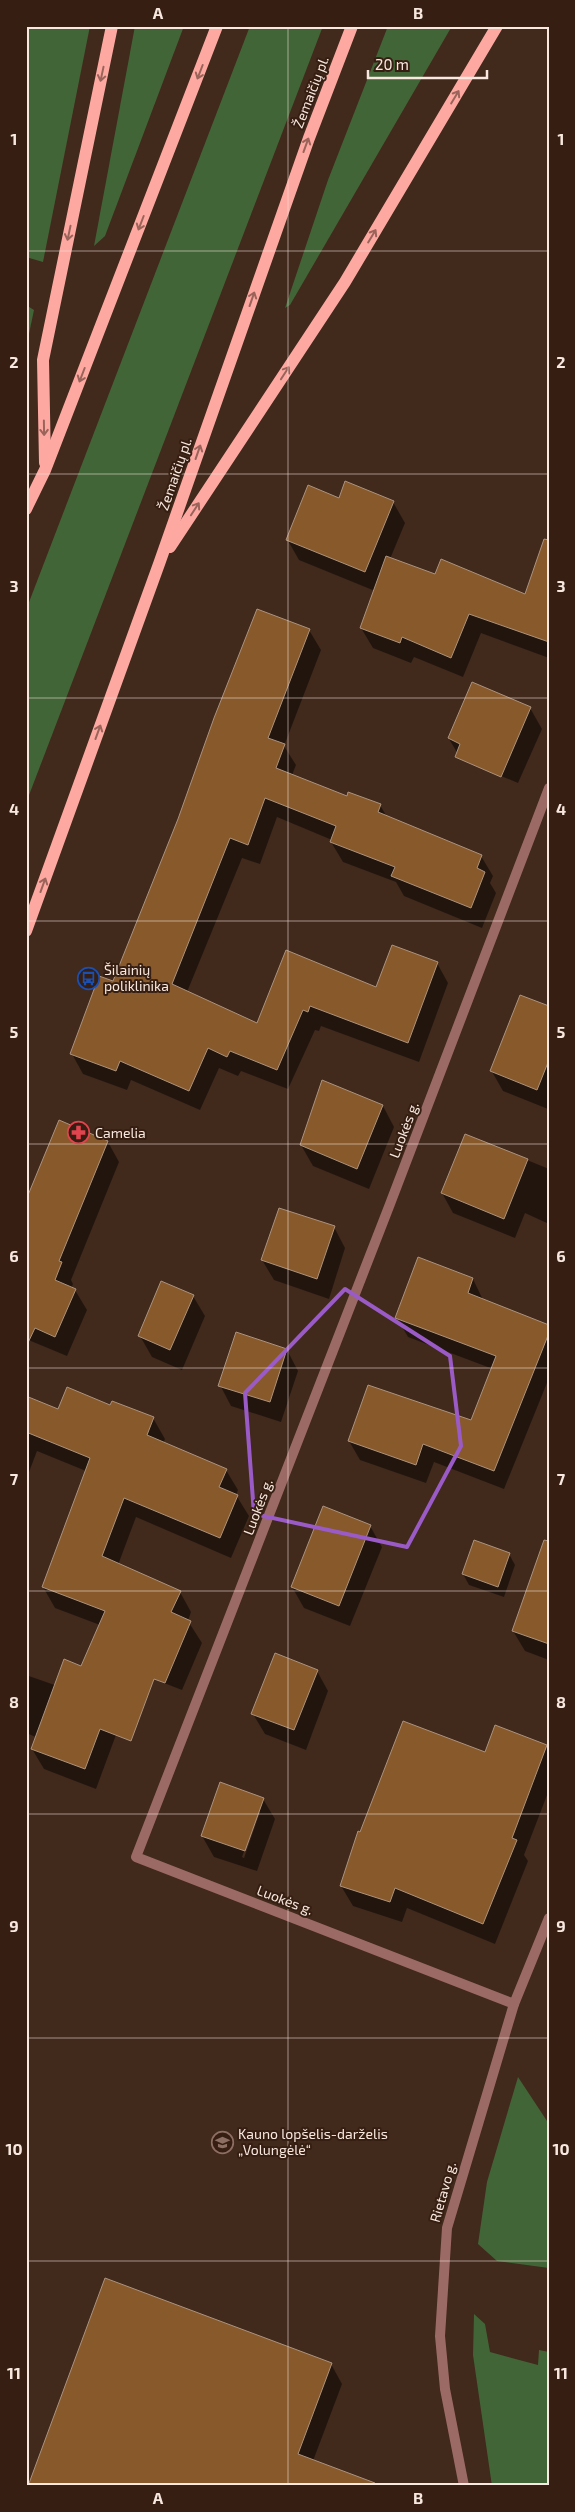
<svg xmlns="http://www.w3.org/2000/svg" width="575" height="2512" font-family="'Exo 2',sans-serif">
  <rect width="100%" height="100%" fill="#41291c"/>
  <g fill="#426537">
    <path d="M 26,26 L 90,26 L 43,262 L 26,257 Z"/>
    <path d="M 135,26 L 184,26 L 105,236 L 94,246 Z"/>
    <path d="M 250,26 L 323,26 L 26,803 L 26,610 Z"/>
    <path d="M 388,26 L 452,26 L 290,305 L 285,308 L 328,180 Z"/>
    <path d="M 26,305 L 34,310 L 26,348 Z"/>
    <path d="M 518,2077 L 549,2124 L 549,2268 L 497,2261 L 478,2244 L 487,2182 Z"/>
    <path d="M 474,2314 L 485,2324 L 490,2352 L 538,2365 L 539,2350 L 549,2352 L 549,2486 L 492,2486 L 473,2355 Z"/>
  </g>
  <g fill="#0007" fill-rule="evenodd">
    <path d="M 340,499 L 393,502 L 405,523 L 390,559 L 436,576 L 525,596 L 549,582 L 549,658 L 481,633 L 463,677 L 414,657 L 411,663 L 373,648 L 361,628 L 375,591 L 299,560 L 287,539 Z"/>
    <path d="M 309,630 L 321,650 L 284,746 L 296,765 L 292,775 L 348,798 L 380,805 L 387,817 L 481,856 L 493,876 L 490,883 L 496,893 L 482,928 L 404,896 L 396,882 L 343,862 L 331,842 L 332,840 L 277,817 L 260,864 L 242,858 L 187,992 L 258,1024 L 286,952 L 377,988 L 437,963 L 448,983 L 419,1062 L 321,1026 L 319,1031 L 315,1030 L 288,1089 L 241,1071 L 238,1076 L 219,1068 L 200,1110 L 131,1080 L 127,1090 L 83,1074 L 72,1054 L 114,982 Z"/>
    <path d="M 473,684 L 530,708 L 542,729 L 518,783 L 461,759 L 449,739 Z"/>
    <path d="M 549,1008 L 549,1109 L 548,1109 L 503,1091 L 491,1070 Z"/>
    <path d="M 323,1081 L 383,1106 L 394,1127 L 369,1189 L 313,1166 L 301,1145 Z"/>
    <path d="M 466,1135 L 549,1169 L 549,1224 L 525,1213 L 515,1238 L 453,1213 L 442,1193 Z"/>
    <path d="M 108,1142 L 119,1162 L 71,1280 L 73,1284 L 71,1288 L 75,1290 L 87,1310 L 67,1356 L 26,1339 Z"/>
    <path d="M 334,1227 L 345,1248 L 329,1299 L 274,1280 L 262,1260 Z"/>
    <path d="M 419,1259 L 473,1279 L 483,1300 L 549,1326 L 549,1378 L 504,1489 L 434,1462 L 426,1483 L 360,1460 L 349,1441 L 472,1422 L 493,1369 L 408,1337 L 397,1318 Z"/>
    <path d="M 193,1296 L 205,1316 L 182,1370 L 152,1357 L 140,1336 Z"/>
    <path d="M 237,1334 L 287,1350 L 298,1371 L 281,1422 L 231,1406 L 220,1385 Z"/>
    <path d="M 26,1397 L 59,1410 L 111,1406 L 153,1418 L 165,1439 L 163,1443 L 226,1470 L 238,1490 L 236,1495 L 249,1516 L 231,1558 L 136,1517 L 118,1565 L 180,1592 L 191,1612 L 188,1621 L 202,1643 L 182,1690 L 105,1660 L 100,1625 L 55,1608 L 43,1587 L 86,1471 L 37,1451 L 29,1472 L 26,1471 Z"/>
    <path d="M 370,1526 L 382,1547 L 350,1626 L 304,1608 L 292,1587 Z"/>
    <path d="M 509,1554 L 515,1565 L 504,1597 L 469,1585 L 463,1574 Z"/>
    <path d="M 549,1593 L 549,1660 L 525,1651 L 513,1631 Z"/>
    <path d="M 317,1671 L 328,1691 L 306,1750 L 265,1734 L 253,1714 Z"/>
    <path d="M 26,1675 L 109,1704 L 120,1724 L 96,1789 L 44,1769 L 32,1749 L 36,1737 L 26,1733 Z"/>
    <path d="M 546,1746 L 549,1751 L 549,1790 L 524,1855 L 528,1861 L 495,1944 L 407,1908 L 402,1922 L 353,1906 L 341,1886 L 361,1834 L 486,1754 Z"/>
    <path d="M 263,1799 L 275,1819 L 257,1871 L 214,1857 L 202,1836 ZM 258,1812 L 260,1812 L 244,1858 L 242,1857 Z"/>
    <path d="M 331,2364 L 342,2384 L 313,2461 L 29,2486 Z"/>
  </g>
  <g fill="#87592b" stroke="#ac937e">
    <path d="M 345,481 L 394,501 L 365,572 L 286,540 L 308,485 L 339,498 Z"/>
    <path d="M 544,539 L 549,540 L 549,642 L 469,614 L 451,658 L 402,637 L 400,643 L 360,628 L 386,556 L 435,574 L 441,559 L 525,594 Z"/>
    <path d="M 257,609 L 310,629 L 268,738 L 285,744 L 276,768 L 347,796 L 348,792 L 381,804 L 378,812 L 482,855 L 477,868 L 485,872 L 471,908 L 391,876 L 395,867 L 330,842 L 336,826 L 265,798 L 248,845 L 230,838 L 172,984 L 257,1023 L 286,950 L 376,987 L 392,945 L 438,962 L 408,1043 L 310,1006 L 308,1012 L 303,1010 L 277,1070 L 230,1051 L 227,1057 L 208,1048 L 189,1091 L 120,1061 L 116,1071 L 70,1054 L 99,976 L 113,981 L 178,819 L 214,718 Z"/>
    <path d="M 472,682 L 531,707 L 501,777 L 455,757 L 460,744 L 448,738 Z"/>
    <path d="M 520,995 L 549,1006 L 549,1060 L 537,1090 L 490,1071 Z"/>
    <path d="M 322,1080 L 383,1105 L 357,1169 L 300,1145 Z"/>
    <path d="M 59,1120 L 108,1141 L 59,1261 L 62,1262 L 55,1280 L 76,1289 L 55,1337 L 35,1328 L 26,1347 L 26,1200 Z"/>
    <path d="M 465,1134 L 528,1159 L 504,1219 L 441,1193 Z"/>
    <path d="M 279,1208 L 335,1226 L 317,1279 L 261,1260 Z"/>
    <path d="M 418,1257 L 473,1278 L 468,1293 L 549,1325 L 549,1333 L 494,1471 L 423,1444 L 416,1465 L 348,1441 L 368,1385 L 471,1420 L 496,1356 L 395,1318 Z"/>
    <path d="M 161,1281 L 194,1295 L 170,1350 L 138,1336 Z"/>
    <path d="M 236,1332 L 287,1349 L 270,1402 L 218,1386 Z"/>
    <path d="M 67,1387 L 110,1405 L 112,1401 L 154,1417 L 147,1435 L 227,1469 L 219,1487 L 238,1495 L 220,1538 L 124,1498 L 102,1556 L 181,1591 L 171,1612 L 191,1621 L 165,1683 L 154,1679 L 131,1741 L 100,1729 L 85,1769 L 31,1749 L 64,1659 L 81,1666 L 105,1611 L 42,1587 L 90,1458 L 26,1432 L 26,1396 L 58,1409 Z"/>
    <path d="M 323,1506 L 371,1525 L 339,1606 L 291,1587 Z"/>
    <path d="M 474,1540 L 510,1553 L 498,1587 L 462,1574 Z"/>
    <path d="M 544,1540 L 549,1541 L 549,1644 L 512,1631 Z"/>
    <path d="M 275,1653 L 318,1670 L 294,1730 L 251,1714 Z"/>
    <path d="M 403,1721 L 485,1752 L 495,1725 L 547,1745 L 512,1838 L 517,1840 L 483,1924 L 395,1888 L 390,1902 L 340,1886 L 358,1831 L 360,1832 Z"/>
    <path d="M 220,1782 L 264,1798 L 245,1851 L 201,1836 Z"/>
    <path d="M 105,2278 L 332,2363 L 298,2454 L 375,2483 L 375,2486 L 28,2486 Z"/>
  </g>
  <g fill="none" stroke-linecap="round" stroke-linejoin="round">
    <g stroke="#9c6a65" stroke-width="10">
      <path d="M 514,2004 L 136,1857 L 390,1204 L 549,788"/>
      <path d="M 464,2486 L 445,2389 L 440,2336 L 447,2228 L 514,2004 L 549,1918"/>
    </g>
    <g stroke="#fda9a2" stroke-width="12">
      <path d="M 45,463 L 43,360 L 112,26"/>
      <path d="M 26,509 L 45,470 L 217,26"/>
      <path d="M 170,547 L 345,282 L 497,26"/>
      <path d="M 26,931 L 159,564 L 309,138 L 352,26"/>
    </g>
  </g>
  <defs><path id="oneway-shaft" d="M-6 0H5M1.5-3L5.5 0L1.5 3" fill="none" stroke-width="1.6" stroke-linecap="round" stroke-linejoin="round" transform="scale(1.25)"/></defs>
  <g stroke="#9a645a">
    <use href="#oneway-shaft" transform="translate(200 72) rotate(111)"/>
    <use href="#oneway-shaft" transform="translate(102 74) rotate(102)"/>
    <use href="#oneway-shaft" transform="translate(455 97) rotate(-59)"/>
    <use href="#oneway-shaft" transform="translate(306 145) rotate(-70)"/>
    <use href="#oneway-shaft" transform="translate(141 223) rotate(111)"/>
    <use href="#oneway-shaft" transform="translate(69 233) rotate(102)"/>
    <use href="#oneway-shaft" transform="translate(372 236) rotate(-59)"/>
    <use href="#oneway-shaft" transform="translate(252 299) rotate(-71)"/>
    <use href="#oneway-shaft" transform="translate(285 373) rotate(-57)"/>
    <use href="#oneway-shaft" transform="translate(82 375) rotate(111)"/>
    <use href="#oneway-shaft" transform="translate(44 428) rotate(89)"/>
    <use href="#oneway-shaft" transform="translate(198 452) rotate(-71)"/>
    <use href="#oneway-shaft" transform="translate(195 509) rotate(-57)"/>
    <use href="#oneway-shaft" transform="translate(98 732) rotate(-70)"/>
    <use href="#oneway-shaft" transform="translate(43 885) rotate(-70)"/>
  </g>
  <path fill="none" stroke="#9a5bc7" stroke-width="4" stroke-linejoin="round" d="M 345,1289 L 450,1356 L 461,1446 L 407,1547 L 254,1514 L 245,1393 Z"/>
  <path fill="none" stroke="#f8e8df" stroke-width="1" stroke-opacity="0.55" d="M 288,26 L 288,2486M 26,251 L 549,251M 26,474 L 549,474M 26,698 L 549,698M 26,921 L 549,921M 26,1144 L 549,1144M 26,1368 L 549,1368M 26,1591 L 549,1591M 26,1814 L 549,1814M 26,2038 L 549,2038M 26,2261 L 549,2261"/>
  <defs>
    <symbol id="bus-ring" viewBox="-11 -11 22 22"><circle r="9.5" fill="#361f12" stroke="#1a4fb4" stroke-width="1.5"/><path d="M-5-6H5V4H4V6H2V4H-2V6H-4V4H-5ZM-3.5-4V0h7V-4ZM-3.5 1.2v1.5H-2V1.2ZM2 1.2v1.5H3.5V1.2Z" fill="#1a4fb4"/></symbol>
    <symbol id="pharmacy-ring" viewBox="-11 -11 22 22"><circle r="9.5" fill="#361f12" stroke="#e0444e" stroke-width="1.5"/><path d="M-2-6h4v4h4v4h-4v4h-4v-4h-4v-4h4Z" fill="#e0444e"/></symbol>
    <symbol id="school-ring" viewBox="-11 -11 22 22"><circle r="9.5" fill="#361f12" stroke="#8d6e63" stroke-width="1.5"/><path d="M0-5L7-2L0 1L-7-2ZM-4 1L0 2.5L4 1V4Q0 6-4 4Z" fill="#8d6e63"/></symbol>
  </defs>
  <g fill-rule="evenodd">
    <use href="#bus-ring" x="76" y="966" width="25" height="25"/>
    <use href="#pharmacy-ring" x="66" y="1120" width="25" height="25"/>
    <use href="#school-ring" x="210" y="2130" width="25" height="25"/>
  </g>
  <g text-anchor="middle" stroke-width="4" stroke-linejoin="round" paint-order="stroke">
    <g font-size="14" fill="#f8e8df" stroke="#361f12">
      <text transform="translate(311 92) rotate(-69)" y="5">Žemaičių pl.</text>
      <text transform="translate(175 474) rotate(-71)" y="5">Žemaičių pl.</text>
      <text transform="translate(404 1130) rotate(-69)" y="5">Luokės g.</text>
      <text transform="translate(258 1507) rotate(-69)" y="5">Luokės g.</text>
      <text transform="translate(285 1900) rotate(21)" y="5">Luokės g.</text>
      <text transform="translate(443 2192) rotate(-74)" y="5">Rietavo g.</text>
    </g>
    <g font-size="14" fill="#f8e8df" stroke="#361f12" text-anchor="start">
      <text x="104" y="975">Šilainių<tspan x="104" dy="16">poliklinika</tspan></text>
      <text x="95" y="1138">Camelia</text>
      <text x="238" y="2139">Kauno lopšelis-darželis<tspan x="238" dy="16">„Volungėlė“</tspan></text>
    </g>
  </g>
  <rect width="575" height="2512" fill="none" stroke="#361f12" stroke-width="55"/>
  <path d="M368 70v8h119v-8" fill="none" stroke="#f8e8df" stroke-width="2.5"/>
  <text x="375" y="70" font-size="15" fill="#f8e8df" stroke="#361f12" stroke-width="4" paint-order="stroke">20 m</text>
  <rect x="28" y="28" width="520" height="2456" fill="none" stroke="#f8e8df" stroke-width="2"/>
  <g font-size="16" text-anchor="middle" font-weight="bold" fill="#f8e8df">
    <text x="158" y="19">A</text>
    <text x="418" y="19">B</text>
    <text x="14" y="145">1</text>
    <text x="561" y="145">1</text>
    <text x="14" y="368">2</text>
    <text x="561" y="368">2</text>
    <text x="14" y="592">3</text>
    <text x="561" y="592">3</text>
    <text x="14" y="815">4</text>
    <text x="561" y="815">4</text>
    <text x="14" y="1038">5</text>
    <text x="561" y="1038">5</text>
    <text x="14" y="1262">6</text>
    <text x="561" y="1262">6</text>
    <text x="14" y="1485">7</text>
    <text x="561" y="1485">7</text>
    <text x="14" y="1708">8</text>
    <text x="561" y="1708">8</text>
    <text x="14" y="1932">9</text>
    <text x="561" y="1932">9</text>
    <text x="14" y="2155">10</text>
    <text x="561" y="2155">10</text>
    <text x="14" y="2379">11</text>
    <text x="561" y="2379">11</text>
    <text x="158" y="2504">A</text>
    <text x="418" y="2504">B</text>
  </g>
</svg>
